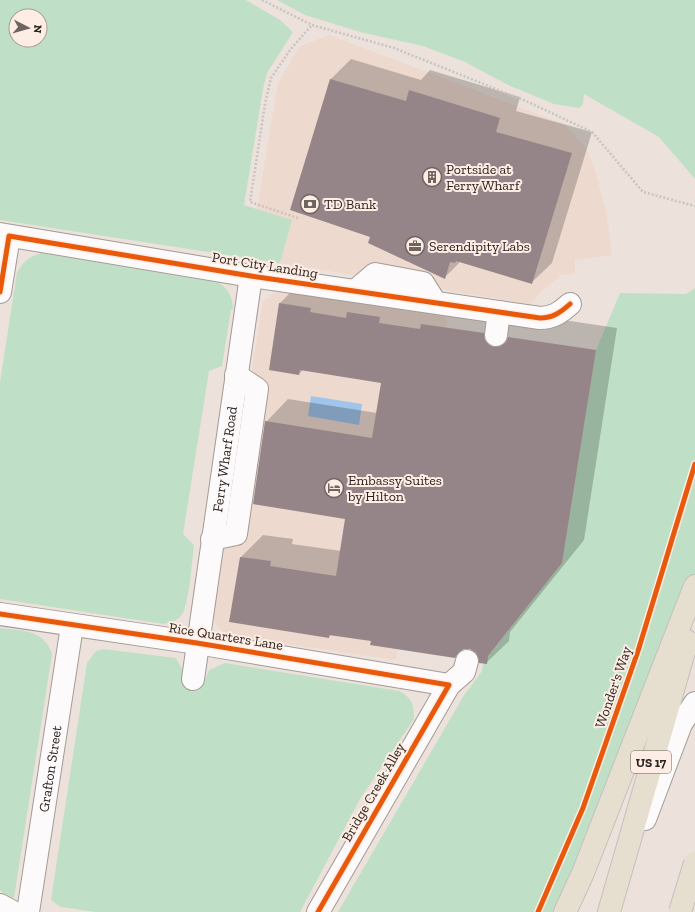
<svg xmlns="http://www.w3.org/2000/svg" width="695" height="912" font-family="'Zilla Slab',serif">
  <rect width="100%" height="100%" fill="#ece1db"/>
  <g fill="#edd9cd">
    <path d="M 329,35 L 564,124 L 586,148 L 595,170 L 607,217 L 612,255 L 575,260 L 575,274 L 561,275 L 545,288 L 530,304 L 249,258 L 278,83 L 299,47 Z"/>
    <path d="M 284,292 L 444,317 L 447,322 L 396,660 L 226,635 L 215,623 L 213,611 L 263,302 L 272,294 Z"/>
  </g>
  <g fill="#bfe0c6" fill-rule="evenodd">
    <path d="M 0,0 L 246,0 L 280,20 L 293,32 L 267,73 L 263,89 L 244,205 L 292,220 L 280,263 L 0,220 ZM 16,16 L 40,16 L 40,40 L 16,40 Z"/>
    <path d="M 277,0 L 695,0 L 695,179 L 659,137 L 584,94 L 583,104 L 579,108 L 554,104 L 508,85 L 465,62 L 423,46 L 360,32 L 305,15 Z"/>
    <path d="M 41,253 L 219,283 C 228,288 233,298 233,309 L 231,309 L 222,366 L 209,371 L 183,534 L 194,545 C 192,560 189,607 181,616 C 176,621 171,622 164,624 L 0,599 L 0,382 L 17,273 C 23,262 28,257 41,253 Z"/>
    <path d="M 695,288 L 695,614 L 646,686 L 555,912 L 338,912 L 463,697 L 482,671 L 483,663 L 562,563 L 596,350 L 620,293 L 686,294 Z"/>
    <path d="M 0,628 C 22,631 44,629 52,654 L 14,898 L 6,896 L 0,890 Z"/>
    <path d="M 103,649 L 176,658 L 184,673 L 183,682 L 204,683 L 209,670 L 225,663 L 399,691 C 412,698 414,704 414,719 L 360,799 L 300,912 L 96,912 L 61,907 L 51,900 L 87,663 L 96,651 Z"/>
  </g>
  <path fill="#a1c4ea" d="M 311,396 L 362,404 L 359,425 L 308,416 Z"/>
  <g fill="#0003">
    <path d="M 351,59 L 421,80 L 430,70 L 520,97 L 516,111 L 592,132 L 552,263 L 531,283 L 460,262 L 444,278 L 372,236 L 330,80 Z"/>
    <path d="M 302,281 L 617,328 L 584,540 L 510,632 L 509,641 L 486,663 L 477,652 L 470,648 L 464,648 L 454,657 L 372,640 L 332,634 L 329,637 L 241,557 L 263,535 L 293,539 L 292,544 L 341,551 L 346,518 L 266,422 L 288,399 L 377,413 L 382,382 L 303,370 L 299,374 L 280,303 Z"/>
  </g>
  <g fill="#958589">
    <path d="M 330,79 L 406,101 L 409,90 L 500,118 L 496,132 L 572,153 L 532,284 L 456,261 L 455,263 L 450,262 L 445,279 L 368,243 L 370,237 L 290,210 Z"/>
    <path d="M 279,303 L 311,308 L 310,312 L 346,318 L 347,312 L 380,317 L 379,323 L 420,329 L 421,324 L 484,333 L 485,340 L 489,345 L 494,347 L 501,346 L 506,342 L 508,337 L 596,350 L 562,563 L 488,656 L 487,664 L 479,663 L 476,653 L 470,649 L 464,649 L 459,652 L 455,658 L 370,645 L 371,641 L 329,635 L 329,638 L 229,622 L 240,557 L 271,561 L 270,566 L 336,576 L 345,519 L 253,504 L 265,421 L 372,438 L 381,383 L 300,370 L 299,375 L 269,370 Z"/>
  </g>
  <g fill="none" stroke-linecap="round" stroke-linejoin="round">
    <defs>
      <g id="minor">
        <path d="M 0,234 L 251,276 L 540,318 C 553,318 561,312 570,304"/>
        <path d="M 355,291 L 375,274 L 423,283 L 435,302"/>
        <path d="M 0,292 L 9,236"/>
        <path d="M 496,335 L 499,312"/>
        <path d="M 212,539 L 236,534 L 257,389 L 236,375"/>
        <path d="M 0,614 L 197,643 L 449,685"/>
        <path id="s1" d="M 193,679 L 251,276"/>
        <path d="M 645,819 L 681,724 L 695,703"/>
        <path d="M 0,905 L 13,912"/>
        <path id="s2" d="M 28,912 L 72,626"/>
        <path d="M 318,912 L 449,685 L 464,672 L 467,661"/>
      </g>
      <g id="highway">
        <path d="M 565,912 L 583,873 L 695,586"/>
        <path d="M 609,912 L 687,641"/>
      </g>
    </defs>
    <use href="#minor" stroke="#a39b96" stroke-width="24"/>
    <use href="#highway" stroke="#c5c0bd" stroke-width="24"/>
    <g stroke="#c8c4c2" stroke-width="2.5" stroke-dasharray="2 2" stroke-linecap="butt">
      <path d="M 262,0 L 312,25 L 394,48 L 526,101 L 592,132 L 643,192 L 695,206"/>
      <path d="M 298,218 L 250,202 L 265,104 L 271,78 L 290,50 L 312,25"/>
    </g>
    <use href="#minor" stroke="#fcfafa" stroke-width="22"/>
    <use href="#highway" stroke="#e6dfd0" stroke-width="22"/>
    <defs>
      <path id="highway-bridge" d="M 680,912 L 695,863"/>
    </defs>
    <use href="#highway-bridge" stroke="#c5c0bd" stroke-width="24" stroke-linecap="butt"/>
    <use href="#highway-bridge" stroke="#e6dfd0" stroke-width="22"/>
    <defs>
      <g id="cycleway">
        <path d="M 0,292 L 9,236 L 251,276 L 540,318 C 553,318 561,312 570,304"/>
        <path d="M 0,614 L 197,643 L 449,685 L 318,912"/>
        <path d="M 538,912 L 583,808 L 638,651 L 695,464"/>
      </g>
    </defs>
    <use href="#cycleway" stroke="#feede4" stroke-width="8"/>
    <use href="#cycleway" stroke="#e8590c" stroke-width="5"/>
  </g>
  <defs>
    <symbol id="building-ring" viewBox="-11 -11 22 22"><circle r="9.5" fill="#feede4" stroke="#6e6560" stroke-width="1.5"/><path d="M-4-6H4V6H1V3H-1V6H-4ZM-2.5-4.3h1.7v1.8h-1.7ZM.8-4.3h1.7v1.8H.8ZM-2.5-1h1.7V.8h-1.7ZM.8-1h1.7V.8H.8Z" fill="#6e6560"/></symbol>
    <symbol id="bank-ring" viewBox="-11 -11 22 22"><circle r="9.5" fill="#feede4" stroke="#6e6560" stroke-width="1.5"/><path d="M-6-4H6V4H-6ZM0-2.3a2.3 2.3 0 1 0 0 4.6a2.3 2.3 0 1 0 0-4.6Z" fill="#6e6560"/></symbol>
    <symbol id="office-ring" viewBox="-11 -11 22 22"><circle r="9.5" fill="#feede4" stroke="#6e6560" stroke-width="1.5"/><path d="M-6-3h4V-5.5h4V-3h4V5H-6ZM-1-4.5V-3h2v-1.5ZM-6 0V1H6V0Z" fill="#6e6560"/></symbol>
    <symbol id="hotel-ring" viewBox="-11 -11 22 22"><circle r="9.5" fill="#feede4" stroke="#6e6560" stroke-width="1.5"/><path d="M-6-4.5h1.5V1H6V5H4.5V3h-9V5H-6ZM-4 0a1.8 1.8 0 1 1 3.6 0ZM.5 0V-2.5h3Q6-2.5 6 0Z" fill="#6e6560"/></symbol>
  </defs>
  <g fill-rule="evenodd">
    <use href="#building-ring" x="421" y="166" width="22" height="22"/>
    <use href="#bank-ring" x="299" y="193" width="22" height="22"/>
    <use href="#office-ring" x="404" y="235" width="22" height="22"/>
    <use href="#hotel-ring" x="323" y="477" width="22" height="22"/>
  </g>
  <g text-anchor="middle" stroke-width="4" stroke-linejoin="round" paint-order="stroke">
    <rect fill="#feede4" stroke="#6a5f59" stroke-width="1" x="631" y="751" width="40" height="22" rx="3"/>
    <g font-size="13" font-weight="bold" fill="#2a221e">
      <text x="651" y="767">US 17</text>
    </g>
    <g font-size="14" fill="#2a221e" stroke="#feede4" text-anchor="start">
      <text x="446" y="174">Portside at<tspan x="446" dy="16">Ferry Wharf</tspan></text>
      <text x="324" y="209">TD Bank</text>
      <text x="429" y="251">Serendipity Labs</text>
      <text x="348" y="485">Embassy Suites<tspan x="348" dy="16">by Hilton</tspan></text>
    </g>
    <g font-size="14" fill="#2a221e" stroke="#feede4">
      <text transform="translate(265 265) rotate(9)" y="5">Port City Landing</text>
      <text dy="5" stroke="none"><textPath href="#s1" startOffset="222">Ferry Wharf Road</textPath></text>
      <text transform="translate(226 636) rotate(9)" y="5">Rice Quarters Lane</text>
      <text transform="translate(613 687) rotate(-71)" y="5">Wonder's Way</text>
      <text dy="5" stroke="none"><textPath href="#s2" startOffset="145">Grafton Street</textPath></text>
      <text transform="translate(373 792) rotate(-60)" y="5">Bridge Creek Alley</text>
    </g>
  </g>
  <g transform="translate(28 28) rotate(96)"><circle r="19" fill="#feede4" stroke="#a99c95"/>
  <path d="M0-3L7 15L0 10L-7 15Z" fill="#6e6560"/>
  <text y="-6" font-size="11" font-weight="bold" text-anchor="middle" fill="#2a221e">N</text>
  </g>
</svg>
